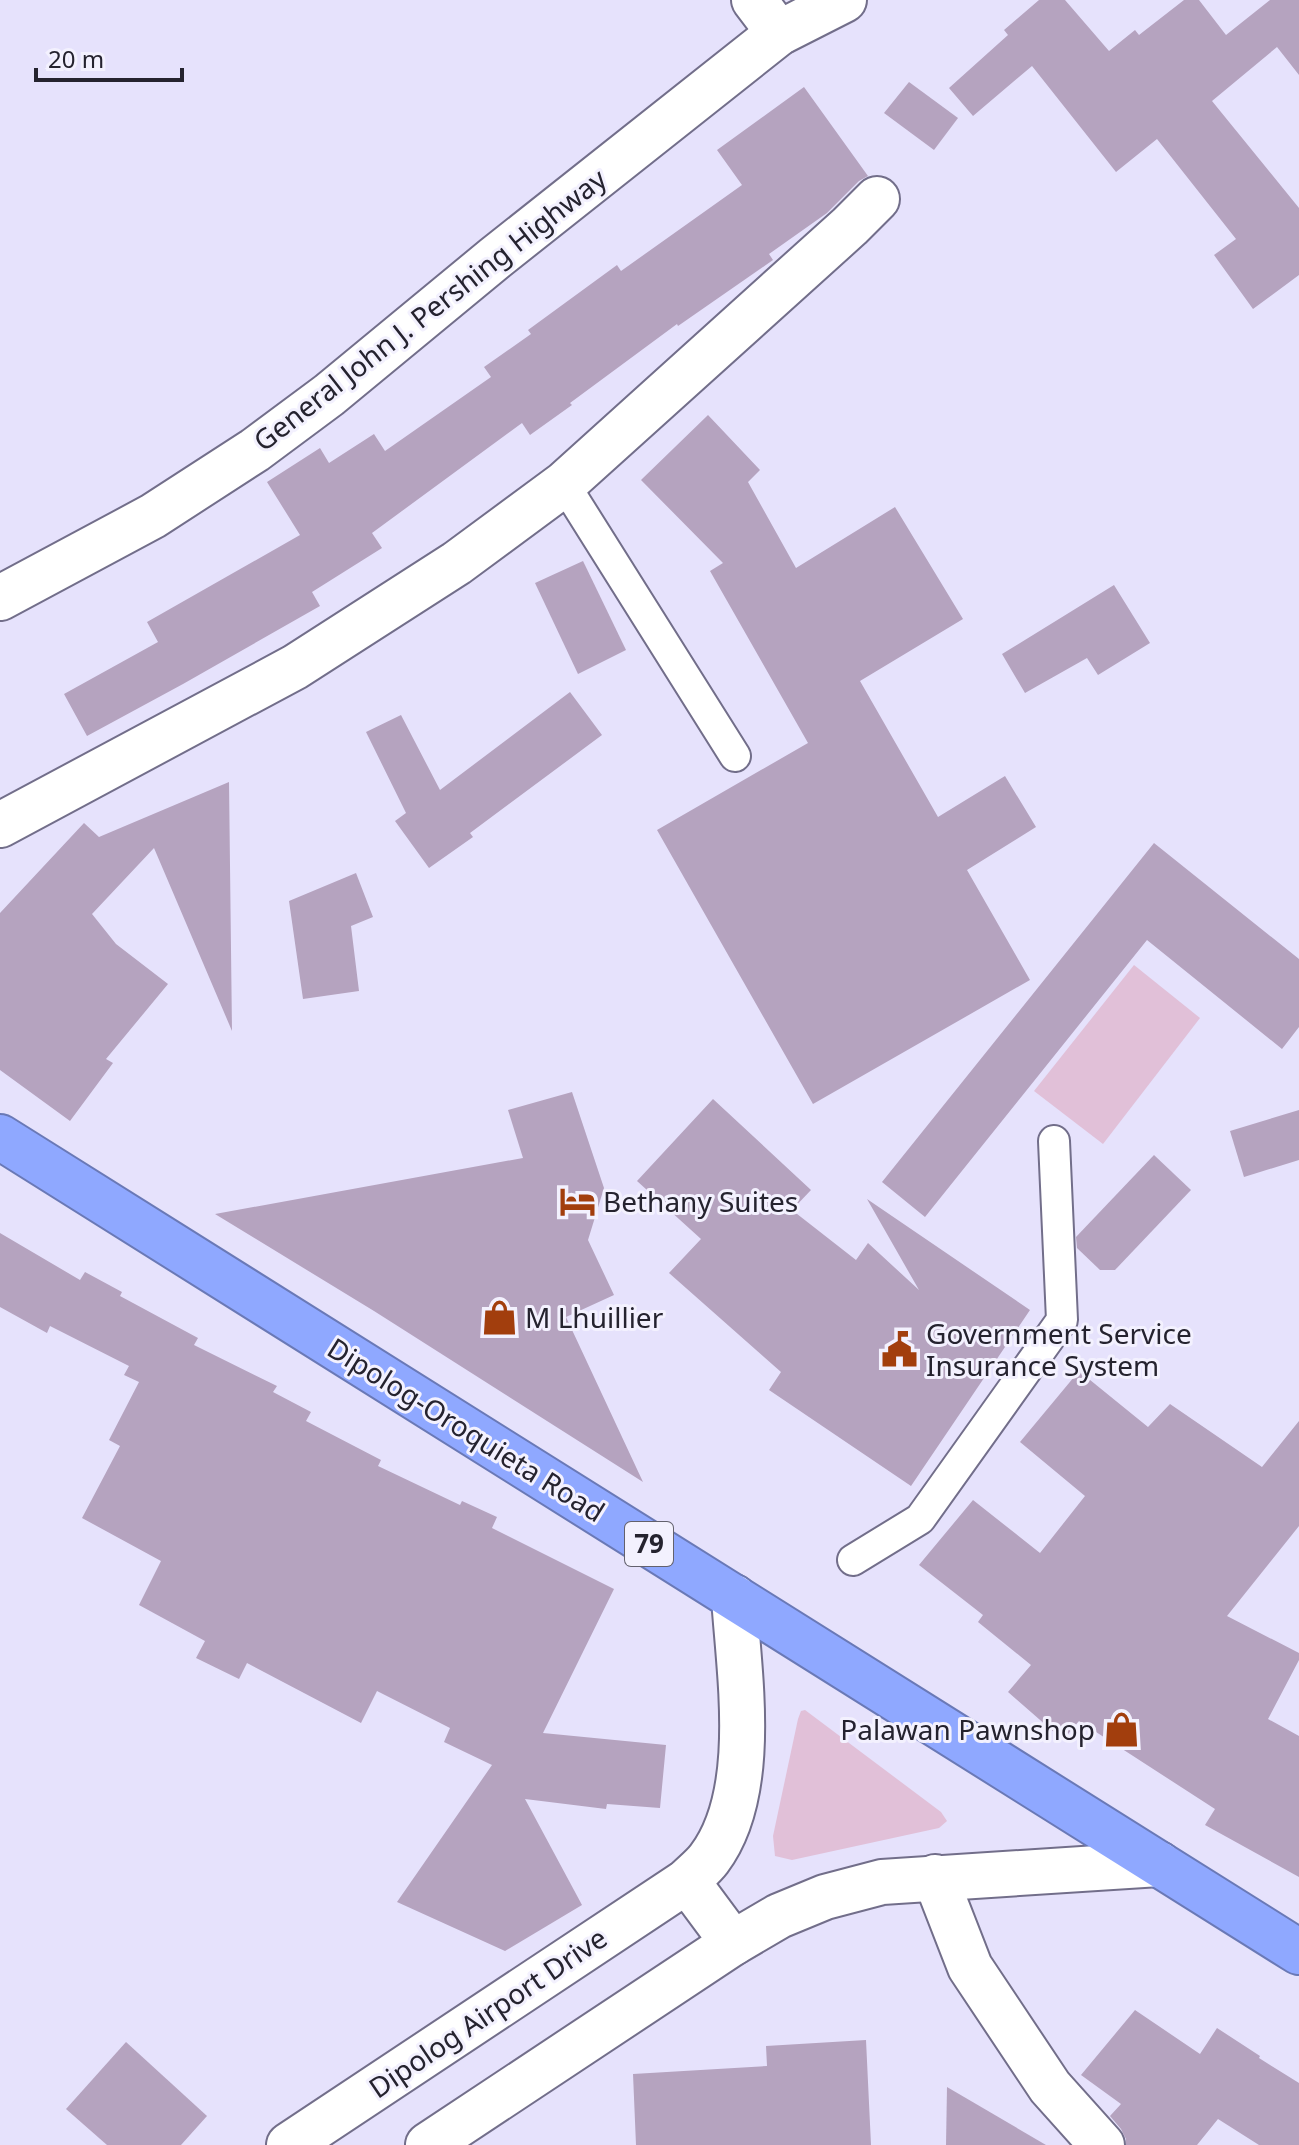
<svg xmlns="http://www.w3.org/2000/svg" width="1299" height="2145" font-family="'Noto Sans',sans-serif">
  <rect width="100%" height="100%" fill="#e6e2fc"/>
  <g fill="#e1c0d8">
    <path d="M 1134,965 L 1200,1018 L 1103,1144 L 1034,1091 Z"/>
    <path d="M 805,1710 L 941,1812 L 947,1821 L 939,1828 L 792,1860 L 775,1856 L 773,1836 L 798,1719 L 801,1711 Z"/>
  </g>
  <g fill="#b5a3bf">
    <path d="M 1039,0 L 1065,0 L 1109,51 L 1135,30 L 1139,35 L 1184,0 L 1199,0 L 1226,35 L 1270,0 L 1299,0 L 1299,75 L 1277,47 L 1212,101 L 1299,208 L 1299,275 L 1253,309 L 1214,255 L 1236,239 L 1157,139 L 1116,172 L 1032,66 L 973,116 L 949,88 L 1008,35 L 1004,30 Z"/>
    <path d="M 909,82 L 958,118 L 934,150 L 884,113 Z"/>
    <path d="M 804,87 L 868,176 L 859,181 L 827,213 L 769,254 L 773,260 L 678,326 L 677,324 L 570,403 L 572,405 L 530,435 L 522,423 L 372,533 L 382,548 L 312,592 L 320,606 L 183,684 L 87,736 L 64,694 L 158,642 L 147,622 L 300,535 L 267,482 L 320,448 L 329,463 L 374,434 L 385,451 L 491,377 L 484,367 L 531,334 L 528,330 L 617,265 L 621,271 L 742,185 L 717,150 Z"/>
    <path d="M 708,415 L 760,470 L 748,482 L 796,568 L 895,507 L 963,619 L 860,681 L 938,817 L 1005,776 L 1036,827 L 967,870 L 1030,980 L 813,1104 L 657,830 L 808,743 L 710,571 L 723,563 L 641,480 Z"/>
    <path d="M 583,561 L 626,650 L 578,674 L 535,583 Z"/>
    <path d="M 1114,585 L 1150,643 L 1098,675 L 1087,658 L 1025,693 L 1002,654 Z"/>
    <path d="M 570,692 L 602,735 L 470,833 L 473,837 L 429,868 L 395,821 L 406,813 L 366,732 L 401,715 L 440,790 Z"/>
    <path d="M 229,782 L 232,1031 L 154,848 L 92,914 L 116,944 L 168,984 L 106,1059 L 113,1063 L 70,1121 L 0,1070 L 0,913 L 84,823 L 99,837 Z"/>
    <path d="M 1154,843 L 1299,959 L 1299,1027 L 1282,1049 L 1147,940 L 925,1217 L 882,1182 Z"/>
    <path d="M 356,873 L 373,917 L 351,926 L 359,991 L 303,999 L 289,901 Z"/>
    <path d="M 572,1092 L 604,1188 L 588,1240 L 614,1295 L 566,1317 L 643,1482 L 374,1311 L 215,1214 L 523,1158 L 508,1110 Z"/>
    <path d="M 713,1099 L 811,1190 L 792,1210 L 856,1260 L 868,1243 L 919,1290 L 867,1199 L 1030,1310 L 911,1486 L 769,1390 L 781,1372 L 669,1273 L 701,1239 L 637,1181 Z"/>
    <path d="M 1299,1110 L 1299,1160 L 1244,1177 L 1230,1131 Z"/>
    <path d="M 1154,1155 L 1191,1190 L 1115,1270 L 1100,1270 L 1077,1248 L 1076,1237 Z"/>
    <path d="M 0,1233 L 80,1280 L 85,1272 L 122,1292 L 120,1296 L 198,1338 L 194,1345 L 277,1386 L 273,1392 L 311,1412 L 306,1421 L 381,1460 L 378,1466 L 460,1505 L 462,1501 L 497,1517 L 492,1528 L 614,1589 L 543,1733 L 666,1745 L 660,1808 L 607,1804 L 606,1809 L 525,1799 L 582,1905 L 505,1951 L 397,1902 L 492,1765 L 444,1742 L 450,1728 L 377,1691 L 361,1723 L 247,1663 L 239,1679 L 196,1658 L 205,1641 L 139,1605 L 161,1561 L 82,1518 L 120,1446 L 109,1440 L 139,1382 L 124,1375 L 129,1366 L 50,1326 L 47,1333 L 0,1307 Z"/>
    <path d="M 1079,1371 L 1148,1427 L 1170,1404 L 1262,1467 L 1299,1421 L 1299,1526 L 1227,1616 L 1299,1653 L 1299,1660 L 1268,1719 L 1299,1736 L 1299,1877 L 1205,1825 L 1215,1809 L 1079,1721 L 1063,1740 L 1008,1692 L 1031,1665 L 978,1622 L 983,1615 L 919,1565 L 973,1500 L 1040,1553 L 1085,1496 L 1020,1442 Z"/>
    <path d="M 1135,2010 L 1200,2054 L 1217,2028 L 1260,2056 L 1259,2058 L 1299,2083 L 1299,2145 L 1259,2145 L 1218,2119 L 1197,2145 L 1126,2145 L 1126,2139 L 1121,2129 L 1110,2116 L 1121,2104 L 1081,2075 Z"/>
    <path d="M 866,2040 L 871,2145 L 636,2145 L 633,2074 L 767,2066 L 766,2046 Z"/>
    <path d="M 126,2042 L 207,2116 L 181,2145 L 107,2145 L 66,2109 Z"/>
    <path d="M 947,2087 L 1046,2145 L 946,2145 Z"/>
  </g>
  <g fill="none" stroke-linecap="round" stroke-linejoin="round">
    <defs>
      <g id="lane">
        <path d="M 564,484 L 735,756"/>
        <path d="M 853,1560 L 920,1519 L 1062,1320 L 1054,1141"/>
      </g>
      <g id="street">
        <path d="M 754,0 L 779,33"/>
        <path d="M 0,825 L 295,667 L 457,563 L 564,484 L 850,226 L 877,199"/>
        <path d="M 935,1877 L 970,1967 L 1050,2087 L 1102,2145"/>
      </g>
      <g id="secondary">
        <path d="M 0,598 L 153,516 L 255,450 L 329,395 L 495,258 L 779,33 L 844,0"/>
        <path d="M 687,1881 L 733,1943"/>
        <path d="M 289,2145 L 687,1881 C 694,1874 703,1867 709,1859 C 759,1793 739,1675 734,1597"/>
        <path d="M 428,2145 L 733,1943 L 779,1916 L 825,1897 L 882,1882 L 1159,1864"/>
      </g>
      <path id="highway" d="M 0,1137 L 1299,1952"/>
    </defs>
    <use href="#lane" stroke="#726e8a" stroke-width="34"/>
    <use href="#street" stroke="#726e8a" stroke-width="48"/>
    <use href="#secondary" stroke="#726e8a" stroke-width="48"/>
    <use href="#highway" stroke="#6a79b6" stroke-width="48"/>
    <use href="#lane" stroke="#fff" stroke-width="30"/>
    <use href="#street" stroke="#fff" stroke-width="44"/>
    <use href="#secondary" stroke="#fff" stroke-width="44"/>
    <use href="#highway" stroke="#8fa8ff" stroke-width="44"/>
  </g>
  <defs>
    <symbol id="hotel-bare" viewBox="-9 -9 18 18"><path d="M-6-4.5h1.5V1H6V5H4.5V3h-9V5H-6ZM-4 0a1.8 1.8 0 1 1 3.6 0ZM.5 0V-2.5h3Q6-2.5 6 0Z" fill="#a23e0d" stroke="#f3f1fe" stroke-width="2.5" paint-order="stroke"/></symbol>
    <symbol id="shop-bare" viewBox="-9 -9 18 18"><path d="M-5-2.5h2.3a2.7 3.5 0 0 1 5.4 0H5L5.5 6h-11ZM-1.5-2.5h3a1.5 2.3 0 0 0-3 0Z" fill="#a23e0d" stroke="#f3f1fe" stroke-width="2.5" paint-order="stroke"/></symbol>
    <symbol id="civic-bare" viewBox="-9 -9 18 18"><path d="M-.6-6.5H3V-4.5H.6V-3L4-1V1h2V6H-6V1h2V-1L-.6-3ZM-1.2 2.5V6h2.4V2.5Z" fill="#a23e0d" stroke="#f3f1fe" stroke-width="2.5" paint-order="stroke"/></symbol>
  </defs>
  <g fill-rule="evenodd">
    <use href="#hotel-bare" x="552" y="1176" width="51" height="51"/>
    <use href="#shop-bare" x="474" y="1292" width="51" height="51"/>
    <use href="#civic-bare" x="874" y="1324" width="51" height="51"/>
    <use href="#shop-bare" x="1096" y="1704" width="51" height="51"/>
  </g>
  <g text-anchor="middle" stroke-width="6" stroke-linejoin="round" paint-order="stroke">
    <rect fill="#f3f1fe" stroke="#63616d" stroke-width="2" x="625" y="1522" width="48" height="44" rx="6"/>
    <g font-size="26" font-weight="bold" fill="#25232f">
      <text x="649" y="1553">79</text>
    </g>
    <g font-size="28" fill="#25232f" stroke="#f3f1fe">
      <text transform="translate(430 310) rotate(-38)" y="10">General John J. Pershing Highway</text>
      <text transform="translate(466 1430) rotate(32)" y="10">Dipolog-Oroquieta Road</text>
      <text transform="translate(488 2013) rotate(-34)" y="10">Dipolog Airport Drive</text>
    </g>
    <g font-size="28" fill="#25232f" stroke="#f3f1fe" text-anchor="start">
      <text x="603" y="1212">Bethany Suites</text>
      <text x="525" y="1328">M Lhuillier</text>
      <text x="926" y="1344">Government Service<tspan x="926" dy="32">Insurance System</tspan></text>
      <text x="1095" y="1740" text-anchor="end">Palawan Pawnshop</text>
    </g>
  </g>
  <path d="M36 68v12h146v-12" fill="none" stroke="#25232f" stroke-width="4"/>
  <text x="48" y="68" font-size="24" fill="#25232f" stroke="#f3f1fe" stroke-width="6" paint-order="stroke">20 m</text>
</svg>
